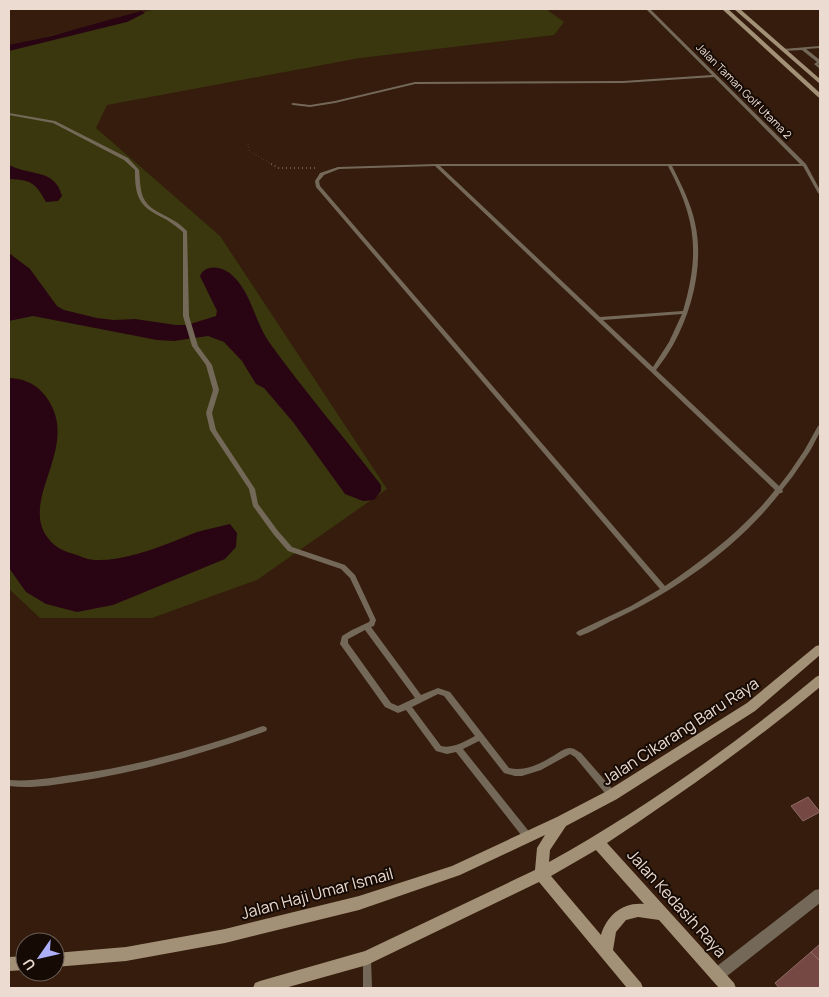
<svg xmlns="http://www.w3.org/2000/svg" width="829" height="997" font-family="Manrope,sans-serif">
  <rect width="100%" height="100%" fill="#351c0c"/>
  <path fill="#3a370e" d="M 156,9 L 546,9 L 564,22 L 554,35 L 360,58 L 107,105 L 96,128 L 220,236 L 387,489 L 257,580 L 152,618 L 40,618 L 9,589 L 9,46 Z"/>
  <g fill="#290513">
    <path d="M 141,11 L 145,13 L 127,22 L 9,51 L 9,45 L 51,36 Z"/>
    <path d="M 9,165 C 29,176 55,168 62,196 L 58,201 L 46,202 C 35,182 31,180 9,179 Z"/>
    <path d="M 9,253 L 30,269 L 57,306 L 64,310 L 97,318 L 114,320 L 135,319 L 176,325 L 187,325 L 216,316 L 217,311 L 200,276 C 206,263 223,267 232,275 C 251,292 255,322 269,342 C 304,391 344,437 381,485 L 381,491 L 374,500 L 363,501 L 345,494 L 293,422 L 264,388 L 256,384 L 242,361 L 224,342 L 208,336 L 174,341 L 157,340 L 33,316 L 9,321 Z"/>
    <path d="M 9,378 C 21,378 34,383 42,392 C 87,442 17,498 48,538 C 55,548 66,552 77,555 C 82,557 89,560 95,560 C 120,561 149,551 172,542 C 181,539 188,535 197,532 C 207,529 219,527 230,524 L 237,533 L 236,547 L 225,559 L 113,605 L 77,612 L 46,604 L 26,592 L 9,568 Z"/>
  </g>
  <g fill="#754843" stroke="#8f6a66">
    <path d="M 808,797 L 820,812 L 803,821 L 791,806 Z"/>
    <path d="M 820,944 L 820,961 L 811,952 Z"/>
    <path d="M 811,952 L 820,961 L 820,988 L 779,988 L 775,983 Z"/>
  </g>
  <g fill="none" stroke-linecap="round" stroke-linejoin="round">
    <path stroke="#715a4c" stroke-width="1" stroke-dasharray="0.5 2.5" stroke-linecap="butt" d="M 248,144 L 249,151 L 273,165"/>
    <path stroke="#715a4c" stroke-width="2" stroke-dasharray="1 3" stroke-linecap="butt" d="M 271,164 L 279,168 L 315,168"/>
    <g fill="#746959" fill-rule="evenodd">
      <path d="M 646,9 L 650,9 L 806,164 L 820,190 L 820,194 L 818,193 L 803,166 L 672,166 C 681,184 691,203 695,223 C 704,263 693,309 673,345 C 668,354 662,362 656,370 L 779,486 L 789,473 L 804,451 L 818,426 L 820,425 L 820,432 L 810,451 L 793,476 L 782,490 L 783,491 L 782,493 L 780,493 C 736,549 675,591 611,621 C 601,626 591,632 580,636 L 578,635 L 576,633 L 578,631 L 631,606 L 660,589 L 316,187 L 315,181 L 320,173 L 338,167 L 436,164 L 800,164 L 714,77 L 623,83 L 415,84 L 335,103 L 310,107 L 293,105 L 291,104 L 293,103 L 310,105 L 335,101 L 415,82 L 623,81 L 712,75 ZM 435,166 L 775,490 C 745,528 705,559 665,586 L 320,186 L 319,181 L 324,175 L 339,169 ZM 440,166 L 668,166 C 696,219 700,253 683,311 L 600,317 ZM 682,314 L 669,342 L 653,367 L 603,320 Z"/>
      <path d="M 820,46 L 820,48 L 806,49 L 820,60 L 820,63 L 818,64 L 820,66 L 820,69 L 814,64 L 817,62 L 802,50 L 783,51 L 781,50 L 783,49 Z"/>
      <path d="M 9,113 L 55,121 L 128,158 L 139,170 C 140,179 140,189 143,197 C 148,209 161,213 171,219 C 177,222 182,226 187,231 L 189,316 L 198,346 L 212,365 L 219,390 L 212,413 L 216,430 L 255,489 L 258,504 L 278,531 L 292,547 L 345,565 L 355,575 L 376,620 L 374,626 L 371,627 L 421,695 L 438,688 L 450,692 L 509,768 C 526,772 541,763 555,755 C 559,752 565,748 570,748 C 574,748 577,751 581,753 L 615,792 L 616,795 L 615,798 L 612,799 L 609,798 L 575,757 L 570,754 L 541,770 L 522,776 L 515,776 L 504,773 L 479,741 L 463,749 L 531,834 L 532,837 L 531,840 L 528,841 L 525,840 L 456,752 L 447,754 L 436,751 L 406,710 L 398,713 L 385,707 L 340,644 L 342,636 L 352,630 L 369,622 L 370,620 L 350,578 L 341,569 L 288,551 L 274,535 L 253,506 L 249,489 L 210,430 L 206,413 L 213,390 L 206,365 L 192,346 L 183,316 L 183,232 C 178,228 173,224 167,220 C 156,214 145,210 139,198 C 135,189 135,179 135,170 L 124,160 L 53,123 L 9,115 ZM 365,630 L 415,698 L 398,706 L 391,703 L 348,643 L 348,639 L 350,638 ZM 438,694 L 444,696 L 475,736 C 465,741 453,749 441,746 L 412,707 Z"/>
      <path d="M 263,726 L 266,727 L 267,729 L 266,731 C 203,754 140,772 74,782 C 53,785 30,789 9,786 L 9,780 C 32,782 55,777 78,774 C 142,765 202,747 263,726 Z"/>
      <path d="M 367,954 L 370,955 L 371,958 L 372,988 L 363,988 L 363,958 L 364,955 Z"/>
    </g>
    <path fill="#746959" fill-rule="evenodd" d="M 820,889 L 820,903 L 722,980 L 717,982 L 712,980 L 710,975 L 712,970 L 815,890 Z"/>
    <g fill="#a29177" fill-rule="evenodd">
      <path d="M 722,9 L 728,9 L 820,93 L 820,98 L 818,97 Z"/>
      <path d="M 734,9 L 740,9 L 820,79 L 820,84 Z"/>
      <path d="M 820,645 L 820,655 L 755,711 L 617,799 L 566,826 L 550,850 L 549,862 C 643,810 733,746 816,677 L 820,675 L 820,687 C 753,743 681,794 607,843 L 734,983 L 736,988 L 719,988 L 659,920 L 638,917 L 626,920 L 616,932 L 613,950 L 641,983 L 643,988 L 627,988 L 539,882 L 367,965 L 285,988 L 253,988 L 255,983 L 260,981 L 365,951 L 535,870 L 537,848 L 545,835 L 460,875 L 359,910 L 225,943 L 126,961 L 55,967 L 55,953 L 126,947 L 225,929 L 359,896 L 452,866 L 557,817 L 607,791 L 747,703 L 816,646 ZM 596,850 L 644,904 C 623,902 607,915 601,935 L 551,876 Z"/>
      <path d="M 25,956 L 25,970 L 9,971 L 9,957 Z"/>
    </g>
  </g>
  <g text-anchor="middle" stroke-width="4" stroke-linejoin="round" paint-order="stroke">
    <g font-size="11" fill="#ecdbd1" stroke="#150a04">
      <text transform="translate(744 91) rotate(45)" y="4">Jalan Taman Golf Utama 2</text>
    </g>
    <g font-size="16" fill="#ecdbd1" stroke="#150a04">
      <text transform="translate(680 731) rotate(-33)" y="6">Jalan Cikarang Baru Raya</text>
      <text transform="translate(317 893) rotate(-15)" y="6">Jalan Haji Umar Ismail</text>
      <text transform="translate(677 903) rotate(48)" y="6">Jalan Kedasih Raya</text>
    </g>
  </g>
  <rect width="829" height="997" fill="none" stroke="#ecdbd1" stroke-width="20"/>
  <g transform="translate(40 957) rotate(236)"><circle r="24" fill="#150a04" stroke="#6b5e56"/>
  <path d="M0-4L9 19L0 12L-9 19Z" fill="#adaffb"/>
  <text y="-8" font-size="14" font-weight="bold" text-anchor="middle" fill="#ecdbd1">U</text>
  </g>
</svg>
